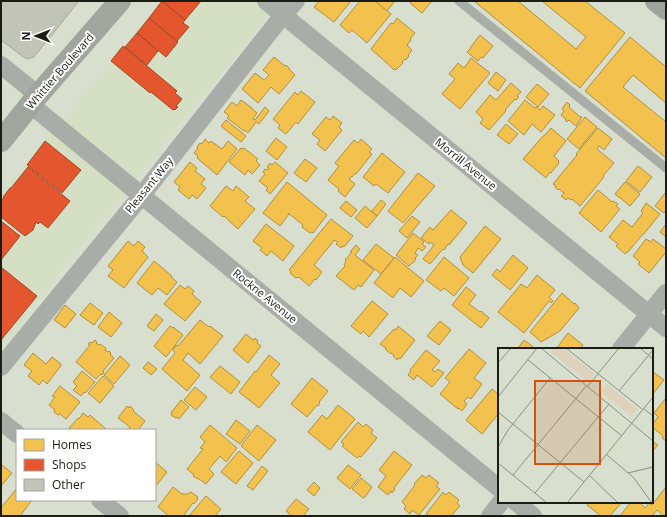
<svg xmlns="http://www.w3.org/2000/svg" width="667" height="517" font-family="'Open Sans',sans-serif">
  <rect width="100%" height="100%" fill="#d8dfce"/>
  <path fill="#d4dfc4" d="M 162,1 L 280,1 L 1,345 L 1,194 Z"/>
  <g fill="#f2c14e" stroke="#b1903c">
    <path d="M 319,1 L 351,1 L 334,22 L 314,7 Z"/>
    <path d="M 360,1 L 375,1 L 391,14 L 367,43 L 352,30 L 349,33 L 340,25 Z"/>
    <path d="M 375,1 L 395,1 L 387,11 Z"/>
    <path d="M 411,1 L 432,1 L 422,13 L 410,3 Z"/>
    <path d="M 474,1 L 518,1 L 576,49 L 586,37 L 542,1 L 585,1 L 625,33 L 580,88 Z"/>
    <path d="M 397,18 L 415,33 L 410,39 L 411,40 L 407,45 L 412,50 L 408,55 L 409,56 L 406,60 L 405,59 L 402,62 L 403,63 L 396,70 L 394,69 L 394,70 L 390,66 L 371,49 L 391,23 L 393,24 Z"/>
    <path d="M 480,35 L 493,46 L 483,58 L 481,57 L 478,61 L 467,52 L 471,48 L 470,48 Z"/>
    <path d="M 630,37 L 666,67 L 666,103 L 633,75 L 623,87 L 666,122 L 666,158 L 585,91 Z"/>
    <path d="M 274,57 L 285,66 L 286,65 L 289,68 L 289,69 L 295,75 L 279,94 L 271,87 L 258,103 L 242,89 L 255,73 L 264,80 L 269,75 L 263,70 Z"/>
    <path d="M 471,58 L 490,73 L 460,109 L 442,94 L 455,79 L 449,74 L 458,63 L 464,68 Z"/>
    <path d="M 496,72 L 506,80 L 498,91 L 488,83 Z"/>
    <path d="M 511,83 L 521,92 L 517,96 L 519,97 L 516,100 L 515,99 L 505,110 L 506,111 L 489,130 L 480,123 L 483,119 L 476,112 L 490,95 L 496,100 Z"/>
    <path d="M 537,84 L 549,94 L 538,107 L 526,97 Z"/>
    <path d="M 301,91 L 315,102 L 298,124 L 296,122 L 286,134 L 278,128 L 280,125 L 273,119 L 295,92 L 298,95 Z"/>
    <path d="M 241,100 L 252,108 L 251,108 L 257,113 L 253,119 L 255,120 L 265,107 L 269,111 L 259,124 L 256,122 L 248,133 L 244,130 L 244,131 L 227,118 L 229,116 L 224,112 L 232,102 L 237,106 Z"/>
    <path d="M 525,100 L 535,108 L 537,107 L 540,110 L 543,106 L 555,115 L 541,132 L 532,124 L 524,135 L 508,121 Z"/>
    <path d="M 567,102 L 570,105 L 569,107 L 579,116 L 582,117 L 576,126 L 569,120 L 567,122 L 565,120 L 566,119 L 561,115 L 564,111 L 562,109 Z"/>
    <path d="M 333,116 L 342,123 L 339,127 L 342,130 L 325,151 L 317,144 L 320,140 L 312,134 L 326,117 L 330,120 Z"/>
    <path d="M 585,117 L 597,127 L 579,149 L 567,139 Z"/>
    <path d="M 226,120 L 246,136 L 241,142 L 221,126 Z"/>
    <path d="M 506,124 L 518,134 L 509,144 L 497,135 Z"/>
    <path d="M 551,128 L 566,141 L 554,156 L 559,161 L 558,162 L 559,163 L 551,173 L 550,172 L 546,178 L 523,159 L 543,136 L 544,136 Z"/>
    <path d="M 598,128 L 612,139 L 604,150 L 599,146 L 597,149 L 614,163 L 603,176 L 604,177 L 580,206 L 572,199 L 571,200 L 568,198 L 566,200 L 561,196 L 564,193 L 559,189 L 558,190 L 555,187 L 556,186 L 553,184 L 577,155 L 576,154 Z"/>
    <path d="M 276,138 L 287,147 L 277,160 L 266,151 Z"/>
    <path d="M 205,139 L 209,143 L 211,141 L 222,149 L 228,141 L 237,149 L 217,175 L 197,158 L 198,156 L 194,153 L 198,148 L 197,147 L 200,143 L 202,144 Z"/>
    <path d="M 361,139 L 372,149 L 369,152 L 372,154 L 356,174 L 356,173 L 352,177 L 352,176 L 349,179 L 355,184 L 345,197 L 338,191 L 339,189 L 328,180 L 339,166 L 335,163 L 354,140 L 358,143 Z"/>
    <path d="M 241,148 L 242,149 L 244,148 L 258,159 L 256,161 L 260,165 L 252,174 L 248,170 L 245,175 L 229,162 Z"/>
    <path d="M 382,153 L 405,172 L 388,193 L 376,184 L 374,186 L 363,177 Z"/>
    <path d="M 305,159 L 317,168 L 306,182 L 294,173 Z"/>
    <path d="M 190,162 L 197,168 L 195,171 L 205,179 L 201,184 L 206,188 L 197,199 L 192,195 L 189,199 L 178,190 L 180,187 L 174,182 Z"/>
    <path d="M 275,162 L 288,173 L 270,194 L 266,190 L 268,188 L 259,181 L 265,174 L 263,172 L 265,169 L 268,170 L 269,168 L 267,167 L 270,163 L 272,165 Z"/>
    <path d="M 638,166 L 652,177 L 640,192 L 626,181 Z"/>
    <path d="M 418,173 L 435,186 L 403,223 L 388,211 Z"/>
    <path d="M 287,182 L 327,215 L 313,233 L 312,232 L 310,233 L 302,227 L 303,225 L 288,213 L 289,214 L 280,226 L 263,213 Z"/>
    <path d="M 625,182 L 640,194 L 630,206 L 615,194 Z"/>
    <path d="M 226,186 L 233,191 L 236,186 L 249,197 L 245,201 L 255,209 L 238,229 L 224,216 L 223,217 L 210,206 Z"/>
    <path d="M 598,190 L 612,202 L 613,201 L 618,204 L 616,206 L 620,209 L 601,232 L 579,213 Z"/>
    <path d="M 665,193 L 666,193 L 666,210 L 664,213 L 655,206 Z"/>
    <path d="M 381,200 L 386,204 L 377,216 L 372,211 Z"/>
    <path d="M 346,201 L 357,210 L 351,217 L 340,208 Z"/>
    <path d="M 646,203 L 660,214 L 643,235 L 642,235 L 628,252 L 627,252 L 625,254 L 616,246 L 618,244 L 609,237 L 623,220 L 632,227 L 643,213 L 641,211 Z"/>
    <path d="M 365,206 L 377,216 L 367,228 L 355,218 Z"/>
    <path d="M 451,210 L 467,223 L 449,245 L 448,244 L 444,250 L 443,249 L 430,264 L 423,259 L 434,245 L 430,242 L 429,244 L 421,238 L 430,227 L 433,230 Z"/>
    <path d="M 412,216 L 420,222 L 407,238 L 399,231 Z"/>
    <path d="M 331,219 L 353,236 L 344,247 L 342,246 L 341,248 L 336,244 L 338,242 L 334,240 L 332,243 L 314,265 L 322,272 L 316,280 L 315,279 L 309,286 L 299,277 L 298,278 L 297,277 L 296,278 L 290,273 L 291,272 L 289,270 Z"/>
    <path d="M 266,224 L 294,246 L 283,261 L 271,251 L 267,256 L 260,250 L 262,248 L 253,241 Z"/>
    <path d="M 666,224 L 666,237 L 660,232 Z"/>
    <path d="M 485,226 L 501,239 L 473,273 L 463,265 L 460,257 Z"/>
    <path d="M 413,233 L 424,242 L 422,244 L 426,247 L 422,251 L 418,248 L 415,253 L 418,255 L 415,258 L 416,259 L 413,263 L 412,263 L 409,266 L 396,255 Z"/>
    <path d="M 646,239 L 651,242 L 653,239 L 666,249 L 666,252 L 649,273 L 638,264 L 640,262 L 633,256 Z"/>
    <path d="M 128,241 L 134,246 L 138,241 L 145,247 L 142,251 L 148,257 L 124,288 L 108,276 L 113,270 L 108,266 Z"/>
    <path d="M 376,244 L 394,258 L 381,274 L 363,260 Z"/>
    <path d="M 356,245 L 360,249 L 355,255 L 374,270 L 361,287 L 358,285 L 354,290 L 336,276 L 345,266 L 344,265 L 346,261 L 345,260 L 352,252 L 350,252 Z"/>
    <path d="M 513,255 L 528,268 L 510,290 L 492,275 L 497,269 L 500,272 Z"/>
    <path d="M 395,257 L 424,281 L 411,297 L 400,288 L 393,298 L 374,283 Z"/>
    <path d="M 444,257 L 469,278 L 454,296 L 444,288 L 441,291 L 426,280 Z"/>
    <path d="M 154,261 L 172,276 L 171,277 L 177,282 L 167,295 L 158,288 L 152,295 L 137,283 Z"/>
    <path d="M 537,275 L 555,290 L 549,297 L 553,301 L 551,303 L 549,301 L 524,333 L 498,312 L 521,284 L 527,288 Z"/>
    <path d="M 180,285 L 185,289 L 188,286 L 194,291 L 192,294 L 201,302 L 185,321 L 164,304 Z"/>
    <path d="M 466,287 L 476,295 L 469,304 L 480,312 L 481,311 L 489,318 L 481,328 L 452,305 Z"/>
    <path d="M 562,293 L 574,304 L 575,303 L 579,308 L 560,331 L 541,342 L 530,332 Z"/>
    <path d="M 372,301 L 388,314 L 369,337 L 363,331 L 361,334 L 351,326 Z"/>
    <path d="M 90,303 L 103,313 L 94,325 L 80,315 Z"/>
    <path d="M 65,305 L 76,314 L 65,328 L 54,320 Z"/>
    <path d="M 109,312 L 122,323 L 111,337 L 98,327 Z"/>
    <path d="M 156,314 L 163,320 L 154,331 L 147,326 Z"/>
    <path d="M 200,320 L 209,327 L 210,326 L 223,336 L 200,364 L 188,353 L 183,360 L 200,375 L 187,391 L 162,369 L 175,353 L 173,350 L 176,345 L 178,346 Z"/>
    <path d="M 440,321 L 451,330 L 439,345 L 427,336 Z"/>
    <path d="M 170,326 L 173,328 L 173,327 L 183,335 L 166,357 L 154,346 Z"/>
    <path d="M 398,326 L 415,340 L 400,359 L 398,358 L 397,360 L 393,356 L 394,355 L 391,353 L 391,354 L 385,349 L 386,348 L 380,344 L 394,329 L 396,330 Z"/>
    <path d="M 568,333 L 583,345 L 580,349 L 556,349 Z"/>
    <path d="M 246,334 L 253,340 L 255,338 L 258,341 L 257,343 L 261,346 L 248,363 L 233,350 Z"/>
    <path d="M 95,340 L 97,342 L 96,343 L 99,345 L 100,344 L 106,348 L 105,350 L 108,352 L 109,351 L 111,353 L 110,354 L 114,358 L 103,371 L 104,372 L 102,375 L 101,374 L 96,379 L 76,362 L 90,345 L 88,344 L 90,342 L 92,343 Z"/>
    <path d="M 524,340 L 536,349 L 517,349 Z"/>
    <path d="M 469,349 L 486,363 L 474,378 L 482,384 L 471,399 L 468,397 L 464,401 L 467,404 L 462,411 L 459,408 L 458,409 L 440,394 L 450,382 L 445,378 Z"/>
    <path d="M 426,350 L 440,361 L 432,370 L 435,372 L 438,369 L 444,373 L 432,387 L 417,375 L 414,380 L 408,375 L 411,371 L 410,370 Z"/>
    <path d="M 33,353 L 46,364 L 52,357 L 61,364 L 60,367 L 47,384 L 43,380 L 39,385 L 28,376 L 32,371 L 24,365 Z"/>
    <path d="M 269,355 L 280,364 L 271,375 L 280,383 L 259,408 L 239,392 L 255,371 L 256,372 Z"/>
    <path d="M 120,356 L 130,365 L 114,384 L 104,375 Z"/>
    <path d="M 148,362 L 157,369 L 151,375 L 143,368 Z"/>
    <path d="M 220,366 L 240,382 L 231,394 L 210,377 Z"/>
    <path d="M 82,371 L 95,382 L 85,393 L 84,392 L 81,396 L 73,390 L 77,386 L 73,382 Z"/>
    <path d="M 652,371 L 664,380 L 652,395 Z"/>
    <path d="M 103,376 L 114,386 L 100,403 L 88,393 Z"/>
    <path d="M 312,378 L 328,391 L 319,402 L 320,403 L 318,406 L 317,405 L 307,417 L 291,404 Z"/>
    <path d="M 60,386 L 80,402 L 66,419 L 60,414 L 58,415 L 54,412 L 55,410 L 49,405 L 55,397 L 52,396 Z"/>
    <path d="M 195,387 L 207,397 L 196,410 L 184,400 Z"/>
    <path d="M 492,389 L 499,395 L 499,413 L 482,434 L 466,420 Z"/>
    <path d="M 666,398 L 666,441 L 662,438 L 663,436 L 652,427 L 652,425 L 658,417 L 654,413 Z"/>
    <path d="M 181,400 L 189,407 L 179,419 L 176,417 L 176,418 L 171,415 L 172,413 L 171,413 Z"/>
    <path d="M 338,405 L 355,419 L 330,450 L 308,432 L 322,415 L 327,419 Z"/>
    <path d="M 127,406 L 129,408 L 130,406 L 134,410 L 133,411 L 145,421 L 138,430 L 131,430 L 129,429 L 130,427 L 118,418 Z"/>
    <path d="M 83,413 L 88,417 L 90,415 L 106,429 L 105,430 L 72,430 L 69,428 L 78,418 L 79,419 Z"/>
    <path d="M 236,420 L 250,431 L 240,444 L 226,434 Z"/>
    <path d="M 358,422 L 363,427 L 366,424 L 373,430 L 371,433 L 377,438 L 361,457 L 359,456 L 357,458 L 342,446 L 344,444 L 341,442 Z"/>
    <path d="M 210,425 L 237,448 L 226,462 L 220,456 L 209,469 L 214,474 L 206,484 L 199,479 L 198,479 L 193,476 L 194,475 L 187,469 L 203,449 L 200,448 L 205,442 L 200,437 Z"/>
    <path d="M 257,425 L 276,440 L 259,461 L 241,446 Z"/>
    <path d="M 652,441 L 658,445 L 652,452 Z"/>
    <path d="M 239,451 L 253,463 L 236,484 L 221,472 Z"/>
    <path d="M 394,451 L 412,465 L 394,488 L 395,489 L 392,493 L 391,491 L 388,495 L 378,487 L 386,476 L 379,470 Z"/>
    <path d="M 155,462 L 167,472 L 155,487 Z"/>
    <path d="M 1,465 L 2,465 L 12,473 L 1,486 Z"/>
    <path d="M 348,465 L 361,475 L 350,489 L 337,478 Z"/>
    <path d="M 262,466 L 268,471 L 253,490 L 247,486 Z"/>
    <path d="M 422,475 L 426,478 L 429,475 L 439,483 L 436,486 L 440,489 L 419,515 L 412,510 L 410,514 L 404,509 L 406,506 L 402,502 L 415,485 L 414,484 Z"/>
    <path d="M 361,478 L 372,487 L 365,497 L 363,498 L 352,489 Z"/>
    <path d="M 314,482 L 320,488 L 314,496 L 307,490 Z"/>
    <path d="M 173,487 L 182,494 L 187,494 L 191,492 L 198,497 L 197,498 L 198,499 L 194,504 L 193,503 L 183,516 L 169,516 L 158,507 Z"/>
    <path d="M 666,487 L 666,513 L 664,516 L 657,510 L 652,516 L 620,516 L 631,502 L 639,502 L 645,508 L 649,503 L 652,505 Z"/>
    <path d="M 17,488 L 17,500 L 32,500 L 20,516 L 1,516 L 1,508 Z"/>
    <path d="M 443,492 L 446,495 L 449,492 L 459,500 L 457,503 L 460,506 L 451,516 L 429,516 L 426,514 Z"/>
    <path d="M 206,496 L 221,509 L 215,516 L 189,516 Z"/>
    <path d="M 296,499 L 309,509 L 303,516 L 292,516 L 286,511 Z"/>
    <path d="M 589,502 L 622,502 L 610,516 L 601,516 L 587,505 Z"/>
  </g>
  <g fill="#e4572e" stroke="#a74626">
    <path d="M 162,1 L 201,1 L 185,20 Z"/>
    <path d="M 162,1 L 185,20 L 183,23 L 189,27 L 177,41 L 149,18 Z"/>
    <path d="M 149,18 L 178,42 L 166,57 L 137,33 Z"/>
    <path d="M 137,33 L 158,51 L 147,65 L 125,47 Z"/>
    <path d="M 123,46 L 177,91 L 175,93 L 182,99 L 176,106 L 178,107 L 175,110 L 174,109 L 173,110 L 151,92 L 150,93 L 111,61 Z"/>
    <path d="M 45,141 L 81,170 L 62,193 L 27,165 Z"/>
    <path d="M 28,167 L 70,201 L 48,228 L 40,222 L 38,224 L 36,222 L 33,230 L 25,236 L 1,217 L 1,201 L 4,197 L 3,197 L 10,188 L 11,188 Z"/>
    <path d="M 1,221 L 20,236 L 1,260 Z"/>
    <path d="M 1,267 L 37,296 L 1,340 Z"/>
  </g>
  <path fill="#c1c4b6" stroke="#a8a99c" d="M 1,1 L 79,1 L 34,57 L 27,59 L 22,56 L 1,40 Z"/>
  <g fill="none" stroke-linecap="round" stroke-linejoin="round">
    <path stroke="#a8ada8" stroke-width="9" d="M 459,1 L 666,168"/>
    <g stroke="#a8ada8" stroke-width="18">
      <path d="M 266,1 L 666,328"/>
      <path d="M 1,65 L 38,95"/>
      <path d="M 31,105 L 499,488"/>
      <path d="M 621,349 L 666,293"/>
      <path d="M 1,367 L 142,195 L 283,15 L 296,1"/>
      <path d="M 1,421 L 17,434"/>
      <path d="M 100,500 L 120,516"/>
      <path d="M 516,502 L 533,516"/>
      <path d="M 490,516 L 501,502"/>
    </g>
    <path stroke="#9ea39e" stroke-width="22" d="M 656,1 L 666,9"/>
    <path stroke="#a0a69e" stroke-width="22" d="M 1,141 L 38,95 L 120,1"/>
  </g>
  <g text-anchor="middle" stroke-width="4" stroke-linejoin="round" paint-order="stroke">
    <g font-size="11" fill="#191d13" stroke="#fff">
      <text transform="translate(60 71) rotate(-49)" y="4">Whittier Boulevard</text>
      <text transform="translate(466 164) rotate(39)" y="4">Morrill Avenue</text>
      <text transform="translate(149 185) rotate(-51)" y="4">Pleasant Way</text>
      <text transform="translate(265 296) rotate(39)" y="4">Rockne Avenue</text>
    </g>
  </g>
  <g transform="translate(498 348)">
    <rect width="155" height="155" fill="#d8dfce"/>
    <path d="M 54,0 L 65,0 L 97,26 L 89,33 L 53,4 ZM 109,36 L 139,61 L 133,68 L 103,44 Z" fill="#ded2bc"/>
    <path fill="none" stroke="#8c9183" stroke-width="1" d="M 43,0 L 155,93M 68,0 L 144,61M 142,0 L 155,11M 30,12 L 124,88M 0,15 L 13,0M 90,38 L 121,0M 121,43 L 155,2M 0,49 L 39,0M 145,60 L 155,68M 0,64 L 86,134M 0,99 L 10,82 L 52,30M 109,107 L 136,130 L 154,155M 0,115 L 49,155M 130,125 L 155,119M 15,127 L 89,37M 91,127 L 120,155M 37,145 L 111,56M 69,155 L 155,49"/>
    <path fill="#d3530d" fill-opacity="0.15" stroke="#d3530d" stroke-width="2" d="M 37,33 L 102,33 L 102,116 L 37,116 Z"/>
    <rect width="155" height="155" fill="none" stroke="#191d13" stroke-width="2"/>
  </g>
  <rect width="667" height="517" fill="none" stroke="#191d13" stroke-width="4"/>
  <rect x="16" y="429" width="140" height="72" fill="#ffffff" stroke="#a3a5a1"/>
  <rect x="24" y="439" width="20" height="12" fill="#f2c14e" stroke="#a3a5a1"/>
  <text x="52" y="449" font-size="12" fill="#191d13">Homes</text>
  <rect x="24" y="459" width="20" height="12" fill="#e4572e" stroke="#a3a5a1"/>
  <text x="52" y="469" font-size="12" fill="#191d13">Shops</text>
  <rect x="24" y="479" width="20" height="12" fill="#c1c4b6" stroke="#a3a5a1"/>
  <text x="52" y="489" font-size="12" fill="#191d13">Other</text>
  <g transform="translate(36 36) rotate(270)" stroke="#ffffff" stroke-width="3" paint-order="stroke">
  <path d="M0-3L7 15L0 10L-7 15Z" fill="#191d13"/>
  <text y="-6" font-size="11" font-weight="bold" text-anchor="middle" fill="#191d13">N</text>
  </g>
</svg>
